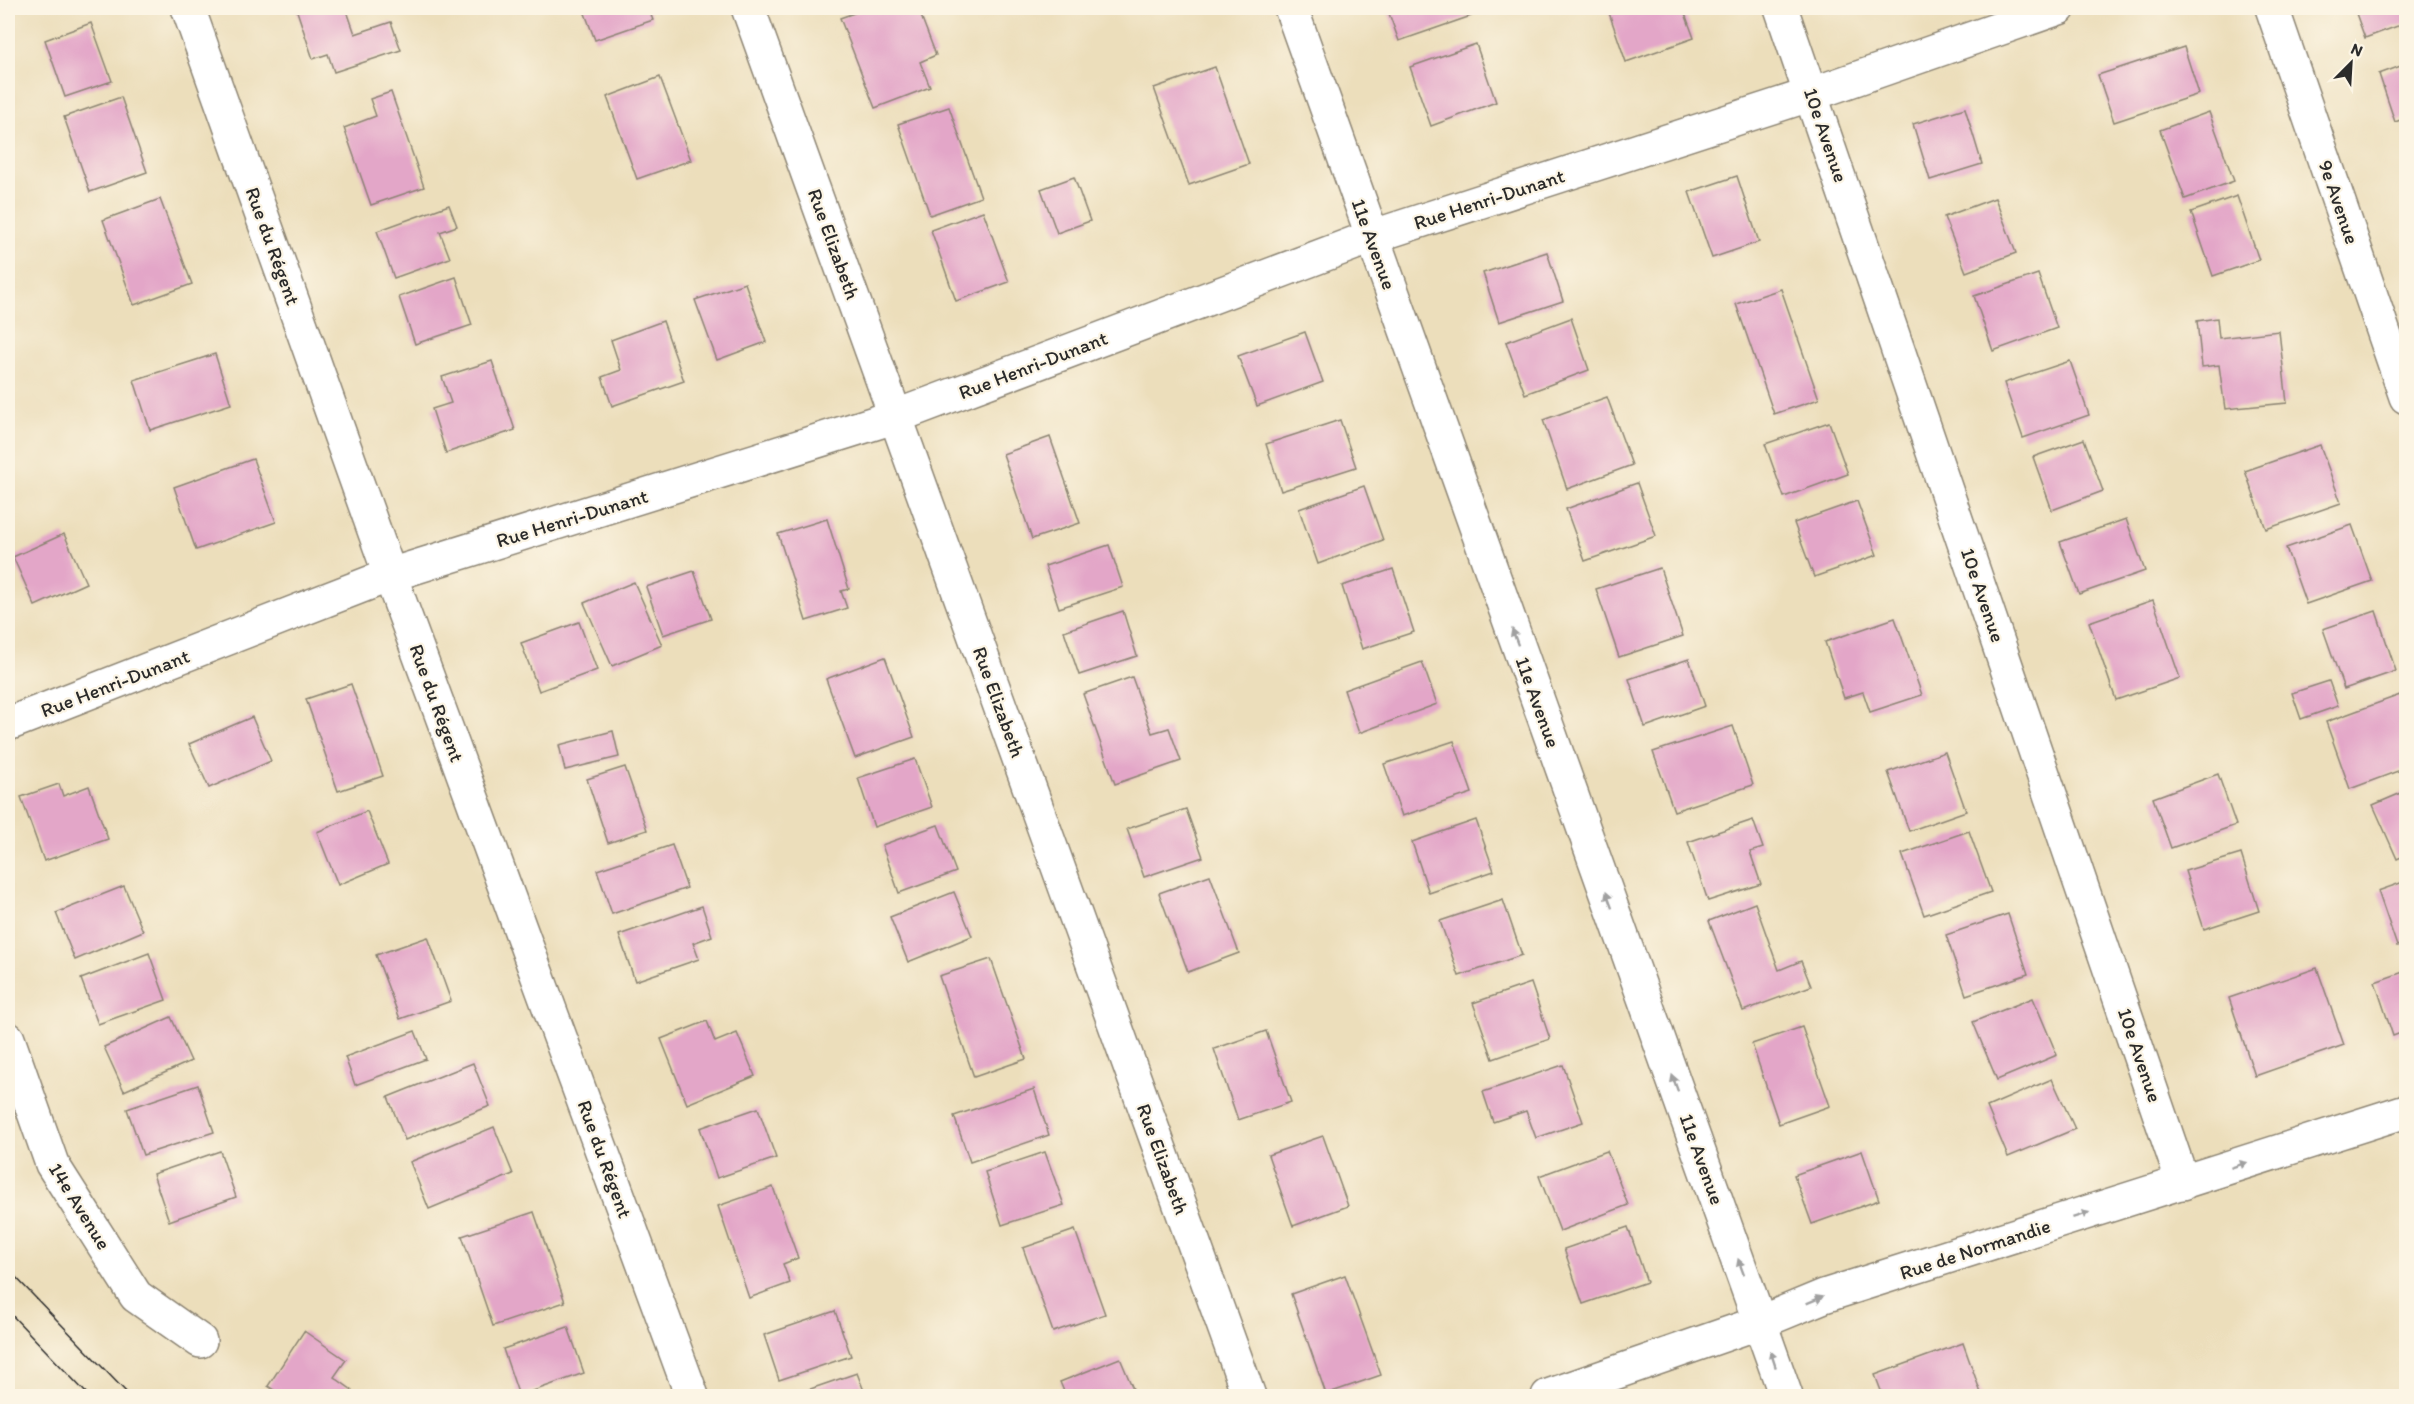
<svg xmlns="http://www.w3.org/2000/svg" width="2414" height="1404" font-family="Itim,sans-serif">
  <rect width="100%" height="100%" fill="#fcf5e5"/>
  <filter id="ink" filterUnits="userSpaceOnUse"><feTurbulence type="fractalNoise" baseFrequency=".0167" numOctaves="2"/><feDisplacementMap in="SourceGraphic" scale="12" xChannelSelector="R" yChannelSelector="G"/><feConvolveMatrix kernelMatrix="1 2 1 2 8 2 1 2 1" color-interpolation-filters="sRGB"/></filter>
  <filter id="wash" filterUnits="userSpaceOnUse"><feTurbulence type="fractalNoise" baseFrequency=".008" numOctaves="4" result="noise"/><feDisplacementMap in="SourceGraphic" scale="24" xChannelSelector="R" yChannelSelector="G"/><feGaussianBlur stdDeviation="1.35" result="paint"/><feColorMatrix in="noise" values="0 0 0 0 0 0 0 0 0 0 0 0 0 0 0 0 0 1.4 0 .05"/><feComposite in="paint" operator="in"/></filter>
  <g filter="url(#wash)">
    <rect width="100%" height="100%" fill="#ecdebb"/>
    <g id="blocks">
      <g fill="#e3a6c8">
        <path d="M 296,8 L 346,8 L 355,34 L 391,22 L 401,50 L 334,72 L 328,54 L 313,59 Z"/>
        <path d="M 583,8 L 648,8 L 653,20 L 595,40 Z"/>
        <path d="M 868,8 L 918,8 L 936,55 L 920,62 L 930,87 L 875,108 L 840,18 Z"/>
        <path d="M 1387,8 L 1467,8 L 1471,16 L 1399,41 Z"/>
        <path d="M 1614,8 L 1683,8 L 1694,38 L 1626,62 L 1608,10 Z"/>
        <path d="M 2354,8 L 2406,8 L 2406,23 L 2365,38 Z"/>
        <path d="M 91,23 L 112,81 L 65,97 L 45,40 Z"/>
        <path d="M 1476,44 L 1496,102 L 1431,126 L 1410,67 Z"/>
        <path d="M 2184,47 L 2199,94 L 2114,122 L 2098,75 Z"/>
        <path d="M 2406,64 L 2406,118 L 2395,122 L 2379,74 Z"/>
        <path d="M 1215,67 L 1249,164 L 1189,185 L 1154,88 Z"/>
        <path d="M 660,77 L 691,160 L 637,179 L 607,97 Z"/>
        <path d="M 391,92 L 424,187 L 371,205 L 344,128 L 376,116 L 370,99 Z"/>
        <path d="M 121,97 L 147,172 L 90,192 L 64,117 Z"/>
        <path d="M 949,107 L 981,197 L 930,215 L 898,124 Z"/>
        <path d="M 1965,108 L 1982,164 L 1930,180 L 1913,124 Z"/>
        <path d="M 2209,112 L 2234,181 L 2185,199 L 2160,130 Z"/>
        <path d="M 1737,176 L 1759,242 L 1712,258 L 1689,192 Z"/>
        <path d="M 1074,177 L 1090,221 L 1057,233 L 1041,189 Z"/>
        <path d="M 2237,196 L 2259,260 L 2213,276 L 2191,212 Z"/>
        <path d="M 1995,198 L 2016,253 L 1966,272 L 1944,217 Z"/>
        <path d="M 160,199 L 192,284 L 134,305 L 103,220 Z"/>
        <path d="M 449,205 L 457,226 L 440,232 L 450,258 L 394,278 L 377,231 Z"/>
        <path d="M 983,211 L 1009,282 L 956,301 L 931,230 Z"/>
        <path d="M 1547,252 L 1563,301 L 1499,322 L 1483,273 Z"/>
        <path d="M 2038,274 L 2057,328 L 1993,351 L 1974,296 Z"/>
        <path d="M 456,277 L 472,325 L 415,344 L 399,297 Z"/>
        <path d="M 745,283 L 766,342 L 717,360 L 695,300 Z"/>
        <path d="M 1781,289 L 1819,399 L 1774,414 L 1736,304 Z"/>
        <path d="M 1571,318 L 1589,370 L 1525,394 L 1506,342 Z"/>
        <path d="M 2217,318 L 2219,338 L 2279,331 L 2287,403 L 2225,409 L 2219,365 L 2202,367 L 2197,321 Z"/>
        <path d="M 663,321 L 684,381 L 612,406 L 602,377 L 621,370 L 611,340 Z"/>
        <path d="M 1305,332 L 1323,382 L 1257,406 L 1238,356 Z"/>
        <path d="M 215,354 L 231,404 L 150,430 L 134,380 Z"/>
        <path d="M 492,361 L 515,430 L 446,453 L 432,409 L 451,403 L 442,377 Z"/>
        <path d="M 2070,361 L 2089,415 L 2023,438 L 2004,383 Z"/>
        <path d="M 1607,397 L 1632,465 L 1567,489 L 1543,420 Z"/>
        <path d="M 1340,420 L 1356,467 L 1281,491 L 1266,444 Z"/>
        <path d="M 1829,422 L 1848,474 L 1784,497 L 1765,444 Z"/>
        <path d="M 1050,437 L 1080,523 L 1032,539 L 1003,454 Z"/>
        <path d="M 2084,439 L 2103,491 L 2052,510 L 2033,457 Z"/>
        <path d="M 2320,445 L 2341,503 L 2266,529 L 2245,471 Z"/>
        <path d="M 253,459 L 276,522 L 196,550 L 174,487 Z"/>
        <path d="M 1637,483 L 1656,536 L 1585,561 L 1566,509 Z"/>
        <path d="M 1364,486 L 1383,540 L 1318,564 L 1299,509 Z"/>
        <path d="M 1857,501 L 1877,555 L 1814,577 L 1794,523 Z"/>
        <path d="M 827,519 L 849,589 L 841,591 L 847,608 L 806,621 L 778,534 Z"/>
        <path d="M 2126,519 L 2145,571 L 2079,594 L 2060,542 Z"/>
        <path d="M 2352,525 L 2372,581 L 2306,604 L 2286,548 Z"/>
        <path d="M 64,534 L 86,583 L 35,606 L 13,557 Z"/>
        <path d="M 1109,545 L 1123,587 L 1059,608 L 1045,566 Z"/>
        <path d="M 1660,568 L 1683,636 L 1619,657 L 1596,589 Z"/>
        <path d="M 1393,569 L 1414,632 L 1362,649 L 1342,586 Z"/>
        <path d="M 694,571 L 711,619 L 663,635 L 646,587 Z"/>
        <path d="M 634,582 L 662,645 L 612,666 L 584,603 Z"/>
        <path d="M 2153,600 L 2180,678 L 2116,700 L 2089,622 Z"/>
        <path d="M 1123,611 L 1137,656 L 1079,675 L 1064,631 Z"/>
        <path d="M 2376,611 L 2396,671 L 2344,689 L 2323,629 Z"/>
        <path d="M 1895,618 L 1922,695 L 1870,712 L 1863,692 L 1844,698 L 1825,642 Z"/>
        <path d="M 579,622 L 597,670 L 539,691 L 521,643 Z"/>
        <path d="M 885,657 L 914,737 L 855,758 L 826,679 Z"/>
        <path d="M 1689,659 L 1705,706 L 1645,727 L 1629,679 Z"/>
        <path d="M 1422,662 L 1437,704 L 1359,733 L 1344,690 Z"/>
        <path d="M 1132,677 L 1152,733 L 1169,728 L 1181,761 L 1115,784 L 1083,694 Z"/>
        <path d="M 2329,681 L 2338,706 L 2301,719 L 2292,693 Z"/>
        <path d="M 351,684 L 383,776 L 338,791 L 306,699 Z"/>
        <path d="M 2400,695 L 2406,713 L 2406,768 L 2350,789 L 2326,722 Z"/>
        <path d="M 252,717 L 271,761 L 209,788 L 189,744 Z"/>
        <path d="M 1733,726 L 1753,785 L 1674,811 L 1653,752 Z"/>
        <path d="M 613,731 L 619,757 L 565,770 L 559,745 Z"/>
        <path d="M 1454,741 L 1472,793 L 1402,816 L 1384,764 Z"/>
        <path d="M 1945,752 L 1966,811 L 1909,831 L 1888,772 Z"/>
        <path d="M 915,759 L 932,807 L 874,827 L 858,778 Z"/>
        <path d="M 625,767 L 647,830 L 608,843 L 587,779 Z"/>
        <path d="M 2218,774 L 2236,825 L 2171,848 L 2153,798 Z"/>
        <path d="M 59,784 L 63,796 L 89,786 L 108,839 L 44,861 L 21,797 Z"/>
        <path d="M 2406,791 L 2406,855 L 2397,859 L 2373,805 Z"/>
        <path d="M 1186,809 L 1203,857 L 1144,877 L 1127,829 Z"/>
        <path d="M 367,811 L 388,864 L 338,885 L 317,832 Z"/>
        <path d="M 1476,820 L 1494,871 L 1429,893 L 1412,842 Z"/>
        <path d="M 1753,820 L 1763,848 L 1750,852 L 1761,884 L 1708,901 L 1688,842 Z"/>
        <path d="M 938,825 L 956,872 L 899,893 L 882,845 Z"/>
        <path d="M 1969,831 L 1991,892 L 1924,915 L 1902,854 Z"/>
        <path d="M 672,845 L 687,888 L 612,914 L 597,870 Z"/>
        <path d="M 2241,854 L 2259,911 L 2204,929 L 2185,871 Z"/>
        <path d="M 1210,875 L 1239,953 L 1188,972 L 1159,893 Z"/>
        <path d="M 2406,881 L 2406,943 L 2397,946 L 2378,891 Z"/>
        <path d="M 124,886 L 143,931 L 75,960 L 56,913 Z"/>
        <path d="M 954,892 L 972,936 L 908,962 L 890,917 Z"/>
        <path d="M 1503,900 L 1522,955 L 1459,976 L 1440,921 Z"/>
        <path d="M 1755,903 L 1779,970 L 1801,961 L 1811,986 L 1743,1011 L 1709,921 Z"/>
        <path d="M 702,906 L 712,936 L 693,943 L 699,959 L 635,981 L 619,935 Z"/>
        <path d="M 2008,914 L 2028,974 L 1966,995 L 1946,935 Z"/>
        <path d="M 428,937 L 451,1001 L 400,1019 L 376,955 Z"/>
        <path d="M 149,953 L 166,1000 L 98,1024 L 81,979 Z"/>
        <path d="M 991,959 L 1026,1059 L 974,1077 L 939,976 Z"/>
        <path d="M 2317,968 L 2344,1045 L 2255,1076 L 2229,998 Z"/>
        <path d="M 2406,971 L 2406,1031 L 2393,1036 L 2375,982 Z"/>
        <path d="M 1531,983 L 1550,1039 L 1493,1059 L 1473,1003 Z"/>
        <path d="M 2033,998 L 2057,1055 L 1997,1080 L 1973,1022 Z"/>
        <path d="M 171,1017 L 191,1061 L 124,1091 L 104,1047 Z"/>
        <path d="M 707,1021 L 715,1042 L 737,1033 L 755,1076 L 687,1104 L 661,1039 Z"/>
        <path d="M 1802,1027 L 1830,1106 L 1779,1124 L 1752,1044 Z"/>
        <path d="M 415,1031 L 426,1059 L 355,1085 L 345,1057 Z"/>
        <path d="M 1266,1031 L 1291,1102 L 1238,1120 L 1214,1049 Z"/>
        <path d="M 473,1063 L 490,1106 L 405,1140 L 388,1097 Z"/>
        <path d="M 1563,1065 L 1583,1122 L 1536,1138 L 1526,1111 L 1493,1122 L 1483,1092 Z"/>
        <path d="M 2052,1079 L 2075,1129 L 2008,1157 L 1987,1107 Z"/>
        <path d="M 198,1085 L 214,1132 L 143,1155 L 127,1109 Z"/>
        <path d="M 1034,1089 L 1049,1135 L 970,1162 L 954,1116 Z"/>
        <path d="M 758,1108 L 776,1158 L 717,1178 L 700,1128 Z"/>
        <path d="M 494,1127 L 513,1174 L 429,1209 L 410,1162 Z"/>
        <path d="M 1323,1136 L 1348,1206 L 1293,1226 L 1268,1155 Z"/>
        <path d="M 220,1151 L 236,1197 L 169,1221 L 153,1174 Z"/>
        <path d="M 1607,1151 L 1628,1205 L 1560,1231 L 1539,1176 Z"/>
        <path d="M 1862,1151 L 1879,1200 L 1812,1224 L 1794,1175 Z"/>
        <path d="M 1045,1152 L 1064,1205 L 1002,1225 L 985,1172 Z"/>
        <path d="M 773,1187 L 798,1258 L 783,1264 L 790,1283 L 749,1298 L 718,1206 Z"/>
        <path d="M 534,1212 L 565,1302 L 493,1326 L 462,1236 Z"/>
        <path d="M 1628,1227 L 1647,1282 L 1583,1304 L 1564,1249 Z"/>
        <path d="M 1075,1230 L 1105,1314 L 1053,1332 L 1023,1248 Z"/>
        <path d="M 1345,1275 L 1381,1375 L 1326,1394 L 1291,1294 Z"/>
        <path d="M 835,1311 L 851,1356 L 779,1380 L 764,1335 Z"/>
        <path d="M 568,1327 L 584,1373 L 519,1396 L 503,1349 Z"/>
        <path d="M 304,1331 L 346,1360 L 334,1377 L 352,1390 L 348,1396 L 283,1396 L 268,1386 Z"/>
        <path d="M 1963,1343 L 1982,1396 L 1883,1396 L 1875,1375 Z"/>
        <path d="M 1120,1358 L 1136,1396 L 1066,1396 L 1060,1382 Z"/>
        <path d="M 857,1373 L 866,1396 L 790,1396 Z"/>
      </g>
    </g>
  </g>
  <g filter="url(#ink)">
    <use href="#blocks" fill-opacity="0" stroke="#8c8473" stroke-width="1.5"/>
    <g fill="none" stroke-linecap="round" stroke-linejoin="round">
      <defs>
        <g id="minor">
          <path d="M 188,8 L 390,575 L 692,1396"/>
          <path d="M 748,8 L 1249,1396"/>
          <path d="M 1291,8 L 1786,1396"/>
          <path d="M 1781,8 L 2183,1183"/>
          <path d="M 2272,8 L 2406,397"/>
          <path d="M 8,724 L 390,575 L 897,416 L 1371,237 L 1812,94 L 2059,8"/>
          <path d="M 8,1039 L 52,1164 L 136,1296 L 200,1341"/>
          <path d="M 1548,1396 L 1761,1322 L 1824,1296 L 2406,1111"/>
        </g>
      </defs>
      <use href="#minor" stroke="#8c8473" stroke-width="36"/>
      <use href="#minor" stroke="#fff" stroke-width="33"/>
      <g stroke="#2b2b2b" stroke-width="1.5">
        <path d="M 8,1269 L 130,1396"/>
        <path d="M 8,1311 L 89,1396"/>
      </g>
    </g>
    <defs><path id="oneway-solid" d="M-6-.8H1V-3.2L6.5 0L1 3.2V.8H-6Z" transform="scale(1.5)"/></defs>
    <g fill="#a0a0a0">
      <use href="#oneway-solid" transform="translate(1515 637) rotate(-110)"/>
      <use href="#oneway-solid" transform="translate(1609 900) rotate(-110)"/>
      <use href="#oneway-solid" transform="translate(1675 1083) rotate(-110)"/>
      <use href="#oneway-solid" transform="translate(2239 1165) rotate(-18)"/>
      <use href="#oneway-solid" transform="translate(2081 1215) rotate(-18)"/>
      <use href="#oneway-solid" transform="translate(1741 1267) rotate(-110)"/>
      <use href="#oneway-solid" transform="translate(1815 1300) rotate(-22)"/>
      <use href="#oneway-solid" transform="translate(1773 1359) rotate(-108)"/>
    </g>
  </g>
  <g text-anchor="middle" stroke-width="4.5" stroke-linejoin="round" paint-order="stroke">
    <g font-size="20" fill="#2b2b2b" stroke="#fcf5e5">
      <text transform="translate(1826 135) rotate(71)" y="7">10e Avenue</text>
      <text transform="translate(1489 199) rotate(-18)" y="7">Rue Henri-Dunant</text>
      <text transform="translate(2339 202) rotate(71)" y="7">9e Avenue</text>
      <text transform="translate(834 244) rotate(70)" y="7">Rue Elizabeth</text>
      <text transform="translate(1374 244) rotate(70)" y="7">11e Avenue</text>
      <text transform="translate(273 246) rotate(70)" y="7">Rue du Régent</text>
      <text transform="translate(1033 365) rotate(-21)" y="7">Rue Henri-Dunant</text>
      <text transform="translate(572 518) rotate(-17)" y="7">Rue Henri-Dunant</text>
      <text transform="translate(1983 595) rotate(71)" y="7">10e Avenue</text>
      <text transform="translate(115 683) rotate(-21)" y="7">Rue Henri-Dunant</text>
      <text transform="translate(999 702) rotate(70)" y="7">Rue Elizabeth</text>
      <text transform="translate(1538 702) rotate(70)" y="7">11e Avenue</text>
      <text transform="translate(437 703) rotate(70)" y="7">Rue du Régent</text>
      <text transform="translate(2140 1055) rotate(71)" y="7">10e Avenue</text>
      <text transform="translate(605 1159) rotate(70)" y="7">Rue du Régent</text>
      <text transform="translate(1163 1159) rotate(70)" y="7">Rue Elizabeth</text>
      <text transform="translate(1702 1159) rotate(70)" y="7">11e Avenue</text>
      <text transform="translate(80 1206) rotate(58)" y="7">14e Avenue</text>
      <text transform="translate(1975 1249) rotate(-18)" y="7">Rue de Normandie</text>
    </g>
  </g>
  <rect width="2414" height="1404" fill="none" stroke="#fcf5e5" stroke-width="30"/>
  <g transform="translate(2351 63) rotate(24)" stroke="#fcf5e5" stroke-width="4.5" paint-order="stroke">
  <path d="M0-4.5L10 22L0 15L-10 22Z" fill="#2b2b2b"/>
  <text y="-9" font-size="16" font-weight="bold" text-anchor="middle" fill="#2b2b2b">N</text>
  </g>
</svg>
